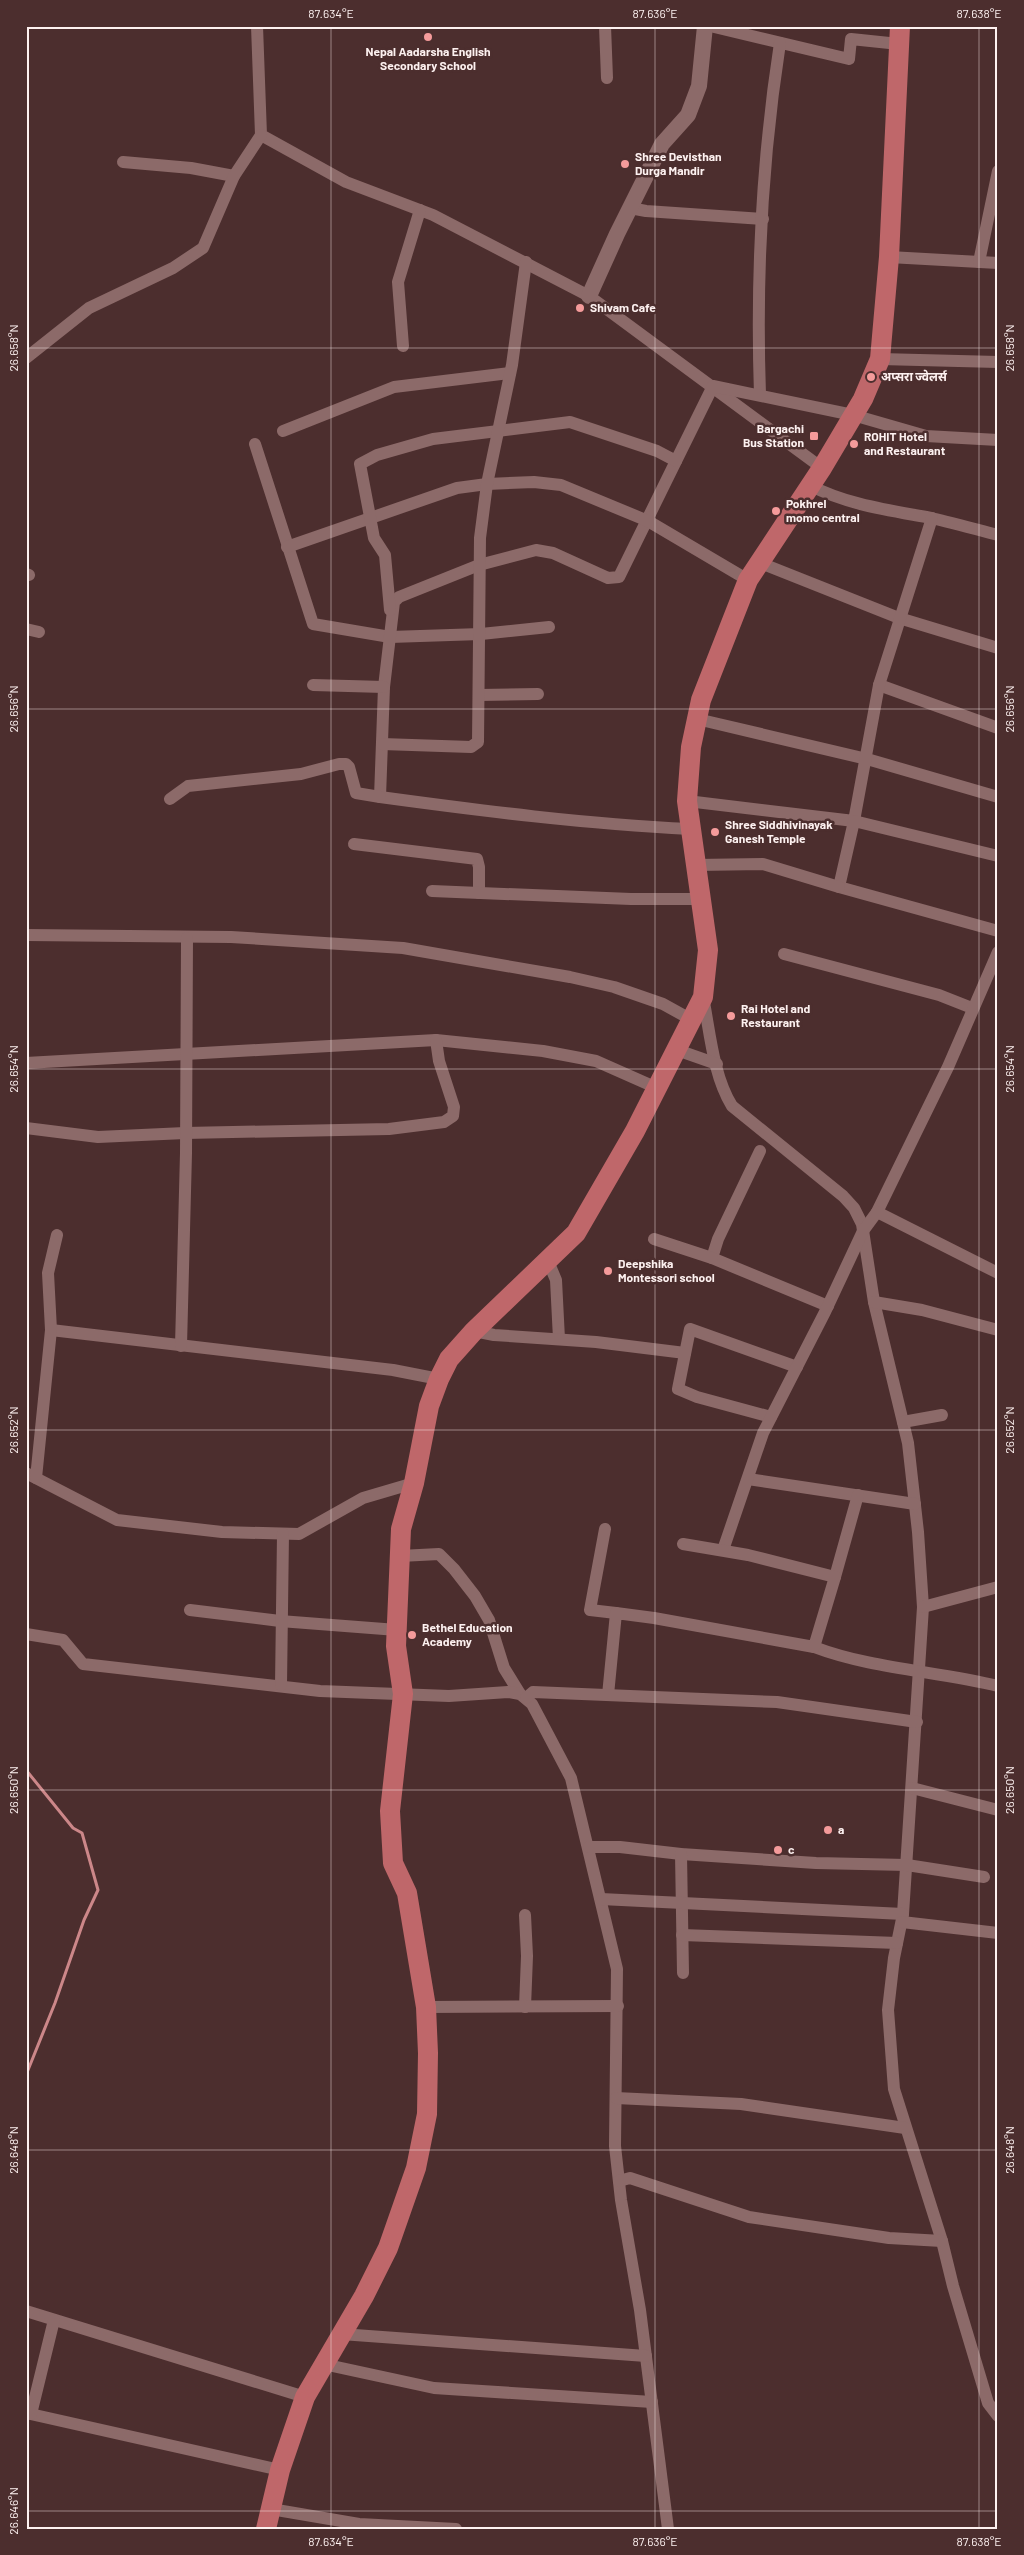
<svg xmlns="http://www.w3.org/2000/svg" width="1024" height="2555" font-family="Barlow,'Noto Sans Devanagari',sans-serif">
  <rect width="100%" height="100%" fill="#4c2e2e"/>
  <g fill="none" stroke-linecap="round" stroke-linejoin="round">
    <path stroke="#cc8789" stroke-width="3" d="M 26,1770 L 73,1828 L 82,1833 L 98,1890 L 84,1920 L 55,2003 L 26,2075"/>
    <g stroke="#8c6a69" stroke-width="12">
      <path d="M 257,26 L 261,135 L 346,182 L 433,215 L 589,296 L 822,468"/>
      <path d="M 605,26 L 607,78"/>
      <path d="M 710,26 L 849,59 L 851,39 L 899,44"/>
      <path d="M 123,162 L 191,168 L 234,176"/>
      <path d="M 630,208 L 646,211 L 763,219"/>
      <path d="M 889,257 L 998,263"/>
      <path d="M 979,262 L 998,171"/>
      <path d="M 403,346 L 398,282 L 420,210"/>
      <path d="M 26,358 L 89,308 L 173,268 L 203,248 L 234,176 L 261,135"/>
      <path d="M 880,359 L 998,362"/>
      <path d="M 760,395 C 756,279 762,159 780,43"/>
      <path d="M 283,431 L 394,387 L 510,373"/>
      <path d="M 255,444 L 313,624 L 390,637 L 481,634 L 549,627"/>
      <path d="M 676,461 L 619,577 L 608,578 L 553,553 L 536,550 L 479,565 L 399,597 L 394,602 L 384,687 L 380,797 C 483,811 585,824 690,829"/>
      <path d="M 809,485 C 848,505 888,510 931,518 C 953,523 975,529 998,535"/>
      <path d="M 287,547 L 457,488 L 487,484 L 534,482 L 561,485 L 648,521 L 748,580"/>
      <path d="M 758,562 L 899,618 L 998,648"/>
      <path d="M 26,574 L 29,575"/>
      <path d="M 390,610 L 385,555 L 374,538 L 360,464 L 377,455 L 433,439 L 570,422 L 657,451 L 676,461 L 713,386 L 853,415 L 926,436 L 998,440"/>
      <path d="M 26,629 L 39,632"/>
      <path d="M 313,685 L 384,687"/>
      <path d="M 879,685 L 998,728"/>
      <path d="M 479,695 L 538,694"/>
      <path d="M 697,719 L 867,759 L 998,797"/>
      <path d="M 382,744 L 471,747 L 478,742 L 480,538 L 487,484 L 512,365 L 526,262"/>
      <path d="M 170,799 L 188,786 L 301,774 L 339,764 L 346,764 L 349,767 L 356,793 L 380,797"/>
      <path d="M 687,801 L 854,821 L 879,685 L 932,518"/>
      <path d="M 354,844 L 477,859 L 479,867 L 479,893"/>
      <path d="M 998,856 L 854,821 L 839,887 L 998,931"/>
      <path d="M 696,865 L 763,864 L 839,887"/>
      <path d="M 432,891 L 631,899 L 701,899"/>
      <path d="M 26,935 L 231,937 L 403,948 L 570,977 L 614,987 L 663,1004 L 692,1020"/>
      <path d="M 784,954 L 939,995 L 972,1008"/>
      <path d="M 703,997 C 710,1032 713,1075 732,1106 L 843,1196 L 854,1208 L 862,1224 L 874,1302 L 908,1443 L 918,1532 L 923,1607 L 903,1914 L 894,1958 L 888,2010 L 894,2089 L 942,2241 L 953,2286 L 988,2403 L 998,2416"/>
      <path d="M 677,1050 L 717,1064"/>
      <path d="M 26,1063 L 436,1040 L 543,1051 L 596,1061 L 657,1088"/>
      <path d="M 26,1128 L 98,1137 L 185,1133 L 389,1129 L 444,1122 L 453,1116 L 454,1107 L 439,1061 L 436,1040"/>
      <path d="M 760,1151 L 718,1239 L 712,1258 L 828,1306"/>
      <path d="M 877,1212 L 948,1067 L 998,952"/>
      <path d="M 654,1239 L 712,1258"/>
      <path d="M 548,1261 L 556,1280 L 559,1339"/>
      <path d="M 874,1302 L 922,1310 L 998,1330"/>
      <path d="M 51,1330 L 393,1370 L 439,1379"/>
      <path d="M 474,1331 L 494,1335 L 596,1342 L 685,1353"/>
      <path d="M 181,1346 L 186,1153 L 187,938"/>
      <path d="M 771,1417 L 697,1397 L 678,1389 L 690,1329 L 797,1367"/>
      <path d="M 903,1422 L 942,1415"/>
      <path d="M 26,1473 L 117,1520 L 222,1532 L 299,1534 L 363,1498 L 414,1483"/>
      <path d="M 36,1478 L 51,1330 L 48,1273 L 57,1235"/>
      <path d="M 748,1479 L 915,1504"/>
      <path d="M 605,1529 L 590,1610 L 616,1613"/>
      <path d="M 723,1550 L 763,1433 L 825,1312 L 863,1231 L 877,1212 L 998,1273"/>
      <path d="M 400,1556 L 439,1554 L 454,1569 L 475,1596 L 489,1620 L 504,1668 L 520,1694"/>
      <path d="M 835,1577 L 858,1495"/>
      <path d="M 923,1607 L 998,1587"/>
      <path d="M 190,1610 L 280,1621 L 397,1630"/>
      <path d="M 26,1634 L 63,1640 L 83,1664 L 320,1691 L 449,1696 L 508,1692 L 520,1694 L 532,1704 L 571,1778 L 617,1969 L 615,2146 L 621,2200 L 640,2310 L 668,2529"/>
      <path d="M 814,1647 C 872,1669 937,1671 998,1686"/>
      <path d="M 281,1685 L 283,1534"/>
      <path d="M 608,1695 L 616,1613 L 654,1618 L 814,1647 L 835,1577 L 748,1555 L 683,1544"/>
      <path d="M 526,1698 L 533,1692 L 777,1702 L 917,1722"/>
      <path d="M 912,1788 L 998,1810"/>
      <path d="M 589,1847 L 620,1847 L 681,1854 L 816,1863 L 907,1865 L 984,1877"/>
      <path d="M 681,1854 L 683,1973"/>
      <path d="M 601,1899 L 903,1914"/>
      <path d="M 525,1915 L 527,1956 L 525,2007"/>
      <path d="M 902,1922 L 998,1933"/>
      <path d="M 682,1935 L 897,1943"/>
      <path d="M 426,2007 L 618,2006"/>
      <path d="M 616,2098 L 741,2104 L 905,2128"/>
      <path d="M 619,2181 L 630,2178 L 749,2217 L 889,2238 L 942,2241"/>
      <path d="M 26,2311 L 305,2397"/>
      <path d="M 341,2334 L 646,2356"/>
      <path d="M 323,2364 L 434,2388 L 652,2402"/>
      <path d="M 26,2413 L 280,2470"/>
      <path d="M 31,2414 L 54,2320"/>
      <path d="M 271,2509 L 359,2524 L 456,2529"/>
    </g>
    <path stroke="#8c6a69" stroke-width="16" d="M 589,296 L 617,234 L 662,144 L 688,115 L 699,86 L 705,26"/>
    <path stroke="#bf676a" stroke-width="20" d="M 266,2529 L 280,2470 L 305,2397 L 364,2296 L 388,2248 L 416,2168 L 427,2114 L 428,2053 L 426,2007 L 407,1893 L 393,1863 L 390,1811 L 403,1694 L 396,1646 L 401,1529 L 414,1483 L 429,1406 L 439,1379 L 449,1359 L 474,1331 L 576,1233 L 635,1131 L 703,997 L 708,950 L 687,801 L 691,747 L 701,700 L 748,580 L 822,468 L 863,399 L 880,359 L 889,257 L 900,26"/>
  </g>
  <path fill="none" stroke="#fdf1f0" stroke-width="1" stroke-opacity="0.45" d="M 331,26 L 331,2529M 655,26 L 655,2529M 979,26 L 979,2529M 26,348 L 998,348M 26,709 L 998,709M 26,1069 L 998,1069M 26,1430 L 998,1430M 26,1790 L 998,1790M 26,2150 L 998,2150M 26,2511 L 998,2511"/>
  <g fill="#f59b9b" stroke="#4c2e2e" stroke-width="2">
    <circle cx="428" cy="37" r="5"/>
    <circle cx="625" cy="164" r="5"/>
    <circle cx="580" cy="308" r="5"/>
    <circle cx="871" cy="377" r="5"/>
    <rect x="809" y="431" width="10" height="10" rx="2.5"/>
    <circle cx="854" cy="444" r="5"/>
    <circle cx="776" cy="511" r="5"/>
    <circle cx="715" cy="832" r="5"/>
    <circle cx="731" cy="1016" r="5"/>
    <circle cx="608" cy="1271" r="5"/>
    <circle cx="412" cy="1635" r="5"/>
    <circle cx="828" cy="1830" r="5"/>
    <circle cx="778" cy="1850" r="5"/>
  </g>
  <g text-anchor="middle" stroke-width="5" stroke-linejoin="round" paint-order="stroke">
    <g font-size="12" font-weight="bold" fill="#fdf1f0" stroke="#4c2e2e" text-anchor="start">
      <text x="428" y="56" text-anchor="middle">Nepal Aadarsha English<tspan x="428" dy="14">Secondary School</tspan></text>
      <text x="635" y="161">Shree Devisthan<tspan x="635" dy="14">Durga Mandir</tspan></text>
      <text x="590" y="312">Shivam Cafe</text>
      <text x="881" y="381">अप्सरा ज्वेलर्स</text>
      <text x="804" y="433" text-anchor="end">Bargachi<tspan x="804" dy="14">Bus Station</tspan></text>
      <text x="864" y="441">ROHIT Hotel<tspan x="864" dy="14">and Restaurant</tspan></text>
      <text x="786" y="508">Pokhrel<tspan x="786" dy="14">momo central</tspan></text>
      <text x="725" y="829">Shree Siddhivinayak<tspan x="725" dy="14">Ganesh Temple</tspan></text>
      <text x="741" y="1013">Rai Hotel and<tspan x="741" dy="14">Restaurant</tspan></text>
      <text x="618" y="1268">Deepshika<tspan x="618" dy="14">Montessori school</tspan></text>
      <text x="422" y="1632">Bethel Education<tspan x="422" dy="14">Academy</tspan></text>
      <text x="838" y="1834">a</text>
      <text x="788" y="1854">c</text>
    </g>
  </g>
  <rect width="1024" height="2555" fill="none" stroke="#4c2e2e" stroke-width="55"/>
  <rect x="28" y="28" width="968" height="2500" fill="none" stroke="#fdf1f0" stroke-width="2"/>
  <g font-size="12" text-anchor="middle" fill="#fdf1f0">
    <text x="331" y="18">87.634°E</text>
    <text x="655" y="18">87.636°E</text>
    <text x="979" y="18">87.638°E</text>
    <text transform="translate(14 348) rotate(-90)" y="4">26.658°N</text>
    <text transform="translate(1010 348) rotate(-90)" y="4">26.658°N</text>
    <text transform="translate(14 709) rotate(-90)" y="4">26.656°N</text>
    <text transform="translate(1010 709) rotate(-90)" y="4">26.656°N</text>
    <text transform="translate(14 1069) rotate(-90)" y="4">26.654°N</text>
    <text transform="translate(1010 1069) rotate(-90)" y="4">26.654°N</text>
    <text transform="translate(14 1430) rotate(-90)" y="4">26.652°N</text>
    <text transform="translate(1010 1430) rotate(-90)" y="4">26.652°N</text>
    <text transform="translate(14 1790) rotate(-90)" y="4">26.650°N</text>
    <text transform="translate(1010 1790) rotate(-90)" y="4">26.650°N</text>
    <text transform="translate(14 2150) rotate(-90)" y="4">26.648°N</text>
    <text transform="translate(1010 2150) rotate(-90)" y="4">26.648°N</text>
    <text transform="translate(14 2511) rotate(-90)" y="4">26.646°N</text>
    <text x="331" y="2546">87.634°E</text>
    <text x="655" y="2546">87.636°E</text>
    <text x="979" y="2546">87.638°E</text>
  </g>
</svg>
